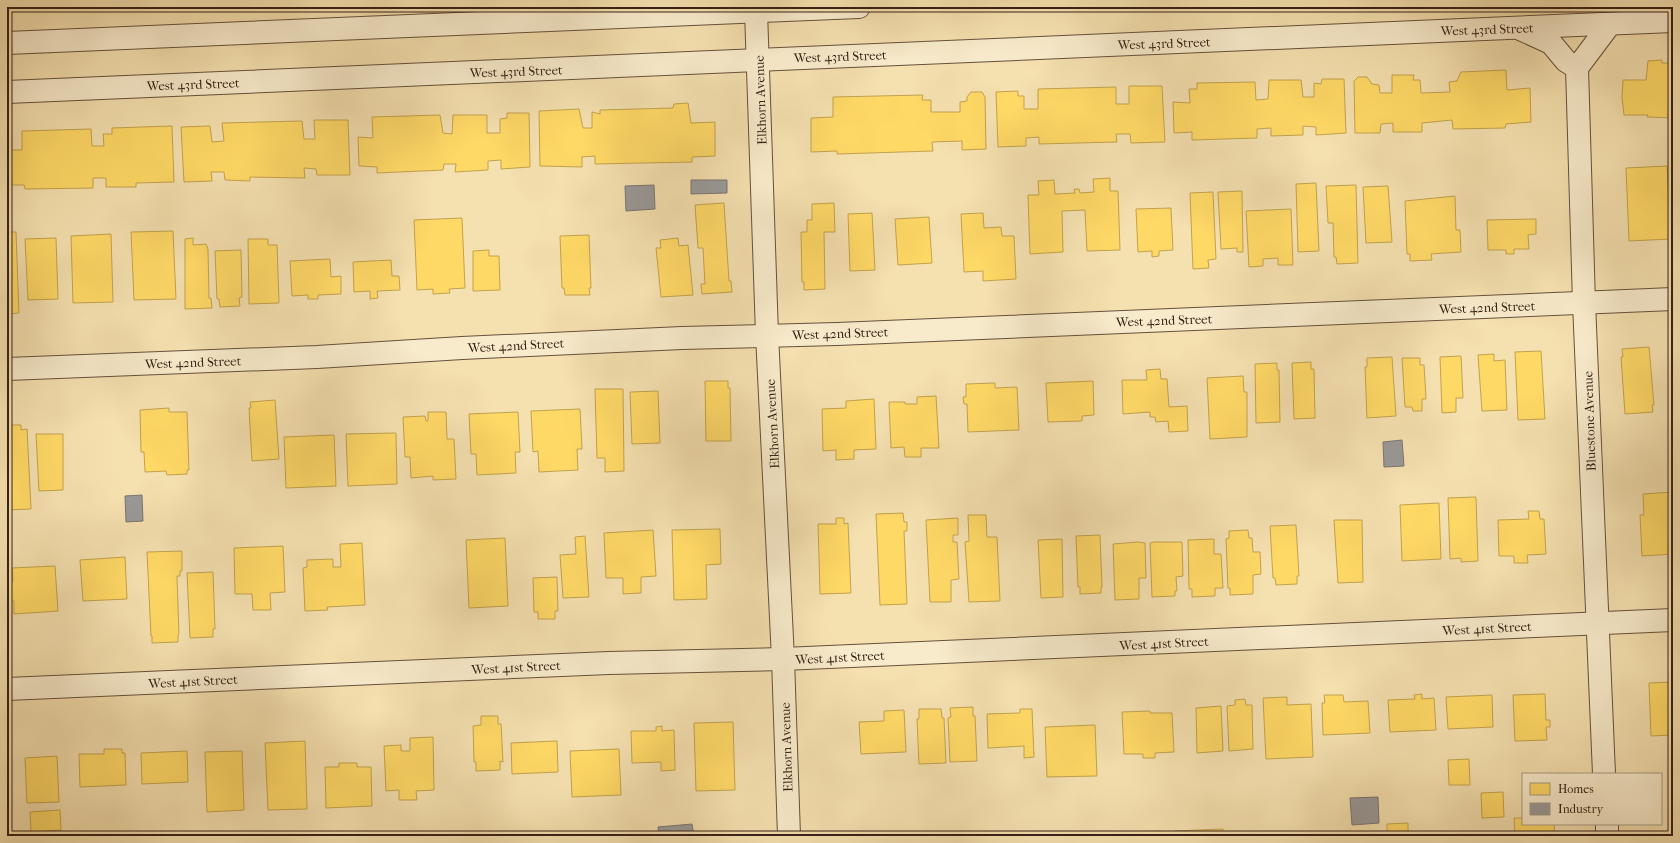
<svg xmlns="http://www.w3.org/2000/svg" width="1680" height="843" font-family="'IM FELL French Canon',serif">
  <rect width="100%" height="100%" fill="#f5e0af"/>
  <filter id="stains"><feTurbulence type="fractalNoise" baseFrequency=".005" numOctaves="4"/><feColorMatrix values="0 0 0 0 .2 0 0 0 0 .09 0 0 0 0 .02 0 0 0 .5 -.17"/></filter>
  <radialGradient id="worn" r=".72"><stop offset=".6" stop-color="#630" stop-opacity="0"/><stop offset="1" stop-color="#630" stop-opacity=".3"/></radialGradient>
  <g fill="#ffd966" stroke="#c3a24e">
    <path d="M 1662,60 L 1662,63 L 1673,63 L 1673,118 L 1647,117 L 1648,115 L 1624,115 L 1622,97 L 1623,80 L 1646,80 L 1648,61 Z"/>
    <path d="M 1506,70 L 1507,90 L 1530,88 L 1531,122 L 1506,124 L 1505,128 L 1453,129 L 1452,120 L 1422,123 L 1422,132 L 1393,132 L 1393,123 L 1381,124 L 1380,133 L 1355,133 L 1354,81 L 1358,77 L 1367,77 L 1372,84 L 1379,85 L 1380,93 L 1392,93 L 1392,75 L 1414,75 L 1413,80 L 1420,80 L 1421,93 L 1450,92 L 1449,82 L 1457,81 L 1461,72 Z"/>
    <path d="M 1322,79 L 1344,79 L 1346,133 L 1316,135 L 1316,127 L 1303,126 L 1303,135 L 1271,136 L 1271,128 L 1257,129 L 1257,138 L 1192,140 L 1192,132 L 1174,133 L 1173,102 L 1190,103 L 1189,89 L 1197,89 L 1197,83 L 1255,82 L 1256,100 L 1268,99 L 1269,80 L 1301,80 L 1303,97 L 1314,97 L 1314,83 L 1321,84 Z"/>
    <path d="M 1129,86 L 1162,86 L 1165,142 L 1131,143 L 1130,134 L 1116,134 L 1117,142 L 1039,144 L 1039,137 L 1026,138 L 1026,146 L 998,147 L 996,92 L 1018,91 L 1018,96 L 1024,96 L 1024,109 L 1038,109 L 1038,89 L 1116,87 L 1116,104 L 1129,104 Z"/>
    <path d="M 971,92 L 982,92 L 985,97 L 986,149 L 962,150 L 962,141 L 932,142 L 933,151 L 837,154 L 837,151 L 811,152 L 811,118 L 833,117 L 833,97 L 923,95 L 922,100 L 931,100 L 931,112 L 960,112 L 960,102 L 967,101 L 967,97 Z"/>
    <path d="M 688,103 L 691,123 L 715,122 L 715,156 L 692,157 L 692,162 L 595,164 L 595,156 L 582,157 L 582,167 L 540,166 L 539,111 L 579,109 L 583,128 L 592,128 L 592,112 L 600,114 L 600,110 L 673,108 L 674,104 Z"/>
    <path d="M 507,113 L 529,113 L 530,167 L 501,169 L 501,160 L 488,161 L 488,170 L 455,172 L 456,164 L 444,164 L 443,170 L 377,173 L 377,167 L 359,166 L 358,137 L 373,138 L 372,117 L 440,115 L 443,133 L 452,134 L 453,115 L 487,115 L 487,133 L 500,133 L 500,119 L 507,118 Z"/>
    <path d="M 314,120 L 348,120 L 350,175 L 317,175 L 316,169 L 304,168 L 305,178 L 250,177 L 250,181 L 225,180 L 224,172 L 211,172 L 212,181 L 184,182 L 181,127 L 210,126 L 212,142 L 224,141 L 222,123 L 302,121 L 304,139 L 315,139 Z"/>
    <path d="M 172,126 L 174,182 L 136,183 L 136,187 L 106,187 L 106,178 L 93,178 L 93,188 L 25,189 L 24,185 L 7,185 L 7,150 L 22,150 L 22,131 L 91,129 L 92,146 L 104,146 L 103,134 L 112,134 L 112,128 Z"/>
    <path d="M 1667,166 L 1671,239 L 1629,241 L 1626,168 Z"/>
    <path d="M 1110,178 L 1110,191 L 1118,191 L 1120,250 L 1087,251 L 1085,210 L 1062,211 L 1063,252 L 1030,254 L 1028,195 L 1039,195 L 1038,181 L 1054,180 L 1055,194 L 1075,193 L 1074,189 L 1079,189 L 1080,193 L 1094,192 L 1093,179 Z"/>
    <path d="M 1316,183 L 1319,251 L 1298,252 L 1296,184 Z"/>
    <path d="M 1356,185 L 1358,263 L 1337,264 L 1336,257 L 1334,257 L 1333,223 L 1328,223 L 1326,186 Z"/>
    <path d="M 1388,186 L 1392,242 L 1366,243 L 1363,187 Z"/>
    <path d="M 1242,191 L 1243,252 L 1237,252 L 1237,248 L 1221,249 L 1218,192 Z"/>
    <path d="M 1213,192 L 1216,259 L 1208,260 L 1209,268 L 1193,269 L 1190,193 Z"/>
    <path d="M 1455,196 L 1456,230 L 1460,230 L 1461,252 L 1431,254 L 1432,260 L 1410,261 L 1410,254 L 1407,254 L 1405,201 Z"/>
    <path d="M 724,203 L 729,281 L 731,281 L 732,292 L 702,294 L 701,284 L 705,284 L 703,248 L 698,248 L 695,205 Z"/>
    <path d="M 834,203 L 835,232 L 824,232 L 825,289 L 804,290 L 804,282 L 802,282 L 801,232 L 807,232 L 807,220 L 812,220 L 812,204 Z"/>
    <path d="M 1171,208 L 1173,250 L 1159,251 L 1159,256 L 1152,257 L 1152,251 L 1138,252 L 1136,209 Z"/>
    <path d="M 1291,209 L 1293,265 L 1278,265 L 1278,258 L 1263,259 L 1263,266 L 1249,267 L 1246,211 Z"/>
    <path d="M 872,213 L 875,270 L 850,271 L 848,214 Z"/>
    <path d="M 983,213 L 984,228 L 1001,227 L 1002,236 L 1014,236 L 1016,279 L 983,281 L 983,271 L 964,272 L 961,214 Z"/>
    <path d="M 929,217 L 932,263 L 898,265 L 895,219 Z"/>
    <path d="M 462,218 L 465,288 L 449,289 L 450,293 L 433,294 L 433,289 L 417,290 L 414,220 Z"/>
    <path d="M 1536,219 L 1536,234 L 1528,235 L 1529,249 L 1514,249 L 1514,254 L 1506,254 L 1506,250 L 1488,250 L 1487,220 Z"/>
    <path d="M 173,231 L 176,299 L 134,300 L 131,232 Z"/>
    <path d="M 7,232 L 16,232 L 19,313 L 7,314 Z"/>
    <path d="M 111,234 L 113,302 L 73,303 L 71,236 Z"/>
    <path d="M 589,235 L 591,288 L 589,288 L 590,295 L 565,295 L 564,288 L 562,288 L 560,236 Z"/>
    <path d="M 56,238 L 58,299 L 28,300 L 25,239 Z"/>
    <path d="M 193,238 L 193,245 L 206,244 L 208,249 L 209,298 L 211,298 L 212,308 L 185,309 L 185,239 Z"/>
    <path d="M 678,238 L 679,246 L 688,245 L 693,295 L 661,297 L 656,248 L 661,248 L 660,240 Z"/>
    <path d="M 248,239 L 268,239 L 268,245 L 277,245 L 279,303 L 249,304 Z"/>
    <path d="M 241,250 L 242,297 L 239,298 L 240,306 L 220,307 L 219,299 L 217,299 L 215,251 Z"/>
    <path d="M 489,250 L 489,256 L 499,256 L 500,290 L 473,291 L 473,251 Z"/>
    <path d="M 330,259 L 331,277 L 341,276 L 341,294 L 318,295 L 318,299 L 308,299 L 308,295 L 292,296 L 290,261 Z"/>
    <path d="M 391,260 L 392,276 L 399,276 L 400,290 L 377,291 L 378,298 L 370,299 L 370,291 L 354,292 L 353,262 Z"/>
    <path d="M 1649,347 L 1654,405 L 1652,405 L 1653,412 L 1625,414 L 1621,357 L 1623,357 L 1622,349 Z"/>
    <path d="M 1541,351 L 1545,419 L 1518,420 L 1515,352 Z"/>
    <path d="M 1494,354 L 1494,361 L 1505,360 L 1507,410 L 1482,411 L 1478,355 Z"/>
    <path d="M 1461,356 L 1463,398 L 1456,398 L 1456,412 L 1442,413 L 1440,357 Z"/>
    <path d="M 1392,357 L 1396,416 L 1367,418 L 1365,367 L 1367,367 L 1367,358 Z"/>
    <path d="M 1402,358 L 1420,358 L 1420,365 L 1424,365 L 1426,399 L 1422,399 L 1422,411 L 1413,411 L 1412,407 L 1405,407 Z"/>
    <path d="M 1311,362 L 1311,369 L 1314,369 L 1315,418 L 1294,419 L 1292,363 Z"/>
    <path d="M 1277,363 L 1277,370 L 1279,370 L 1280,422 L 1256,423 L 1255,364 Z"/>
    <path d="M 1160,369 L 1161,379 L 1167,379 L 1169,407 L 1187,406 L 1188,431 L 1169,432 L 1168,421 L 1156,422 L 1155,417 L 1150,417 L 1150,412 L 1123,414 L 1122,380 L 1147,380 L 1146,370 Z"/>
    <path d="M 1243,376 L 1244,392 L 1247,392 L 1247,437 L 1210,439 L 1207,378 Z"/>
    <path d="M 705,381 L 728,381 L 728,388 L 730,388 L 731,441 L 706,441 Z"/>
    <path d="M 1093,381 L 1094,415 L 1082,416 L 1082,421 L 1048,422 L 1046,383 Z"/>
    <path d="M 995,383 L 995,388 L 1017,387 L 1019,430 L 968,432 L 967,404 L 964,404 L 963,397 L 966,397 L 966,384 Z"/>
    <path d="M 595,389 L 623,389 L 624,471 L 605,472 L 605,458 L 597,458 Z"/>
    <path d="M 658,391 L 660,443 L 632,444 L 630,392 Z"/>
    <path d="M 936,396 L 939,448 L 921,448 L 921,457 L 905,457 L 904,447 L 891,448 L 889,402 L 905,402 L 905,404 L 917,404 L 917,397 Z"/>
    <path d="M 874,399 L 876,449 L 854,450 L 854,459 L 836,460 L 836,450 L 823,451 L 822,409 L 846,408 L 846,401 Z"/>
    <path d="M 275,400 L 279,459 L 252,461 L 249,408 L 251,408 L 250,402 Z"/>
    <path d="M 169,408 L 169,412 L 187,412 L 189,470 L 187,470 L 187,474 L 167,475 L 166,471 L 145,472 L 144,452 L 141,452 L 140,410 Z"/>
    <path d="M 580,409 L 582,449 L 577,449 L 578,470 L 539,472 L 538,451 L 533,452 L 531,411 Z"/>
    <path d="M 428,412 L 446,412 L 447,439 L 454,439 L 456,479 L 433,480 L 433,476 L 411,478 L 410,457 L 405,457 L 403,417 L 425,416 L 426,421 L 428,421 Z"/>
    <path d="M 518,412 L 520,452 L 515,452 L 516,473 L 477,475 L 476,454 L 471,454 L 469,414 Z"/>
    <path d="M 7,425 L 21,425 L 21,430 L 27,429 L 31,509 L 7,510 Z"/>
    <path d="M 396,433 L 397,484 L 348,486 L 346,434 Z"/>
    <path d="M 36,434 L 63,434 L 63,490 L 39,491 Z"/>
    <path d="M 334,435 L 336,486 L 286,488 L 284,437 Z"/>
    <path d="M 1673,492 L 1673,554 L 1642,556 L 1640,515 L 1644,515 L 1643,494 Z"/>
    <path d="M 1476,497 L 1478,561 L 1461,562 L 1461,558 L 1450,559 L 1448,498 Z"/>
    <path d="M 1439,503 L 1441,559 L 1402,561 L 1400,505 Z"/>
    <path d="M 1528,511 L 1539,511 L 1540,519 L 1544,519 L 1546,554 L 1527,555 L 1528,563 L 1514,563 L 1514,556 L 1499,556 L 1498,520 L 1529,519 Z"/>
    <path d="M 903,513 L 904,522 L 907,522 L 907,531 L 904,531 L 907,604 L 880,605 L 876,514 Z"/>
    <path d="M 968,515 L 986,515 L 987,537 L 997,537 L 1000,601 L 969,602 L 965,542 L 969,541 Z"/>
    <path d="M 836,518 L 844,518 L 844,524 L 848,523 L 851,593 L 820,594 L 818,524 L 836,524 Z"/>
    <path d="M 958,518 L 958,535 L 953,535 L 953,542 L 957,542 L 959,579 L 951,580 L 951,602 L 930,602 L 926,520 Z"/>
    <path d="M 1334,520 L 1362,520 L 1363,582 L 1338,583 Z"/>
    <path d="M 1296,525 L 1299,576 L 1297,576 L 1297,584 L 1276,585 L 1275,578 L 1273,578 L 1270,526 Z"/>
    <path d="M 720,529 L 721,564 L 706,565 L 707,599 L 674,600 L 672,530 Z"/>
    <path d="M 653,530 L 656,576 L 641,577 L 641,593 L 623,594 L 623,578 L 606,578 L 604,533 Z"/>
    <path d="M 1248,530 L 1249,538 L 1252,538 L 1253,552 L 1260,552 L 1261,574 L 1253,575 L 1253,594 L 1230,595 L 1230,588 L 1228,588 L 1226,539 L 1229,538 L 1229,531 Z"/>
    <path d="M 1100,535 L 1102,587 L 1101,587 L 1101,593 L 1080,594 L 1080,587 L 1078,587 L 1076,536 Z"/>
    <path d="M 585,536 L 589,597 L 563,598 L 560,555 L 576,554 L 575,537 Z"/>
    <path d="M 505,538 L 508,606 L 469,608 L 466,540 Z"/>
    <path d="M 1062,539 L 1063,597 L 1041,598 L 1038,540 Z"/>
    <path d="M 1214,539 L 1214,554 L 1221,554 L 1223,588 L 1215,588 L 1215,596 L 1192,597 L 1192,589 L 1189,589 L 1188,540 Z"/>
    <path d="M 1138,542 L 1145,543 L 1146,578 L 1139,578 L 1139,599 L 1115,600 L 1113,544 Z"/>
    <path d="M 1154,542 L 1182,542 L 1183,576 L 1176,577 L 1177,591 L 1175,591 L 1175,596 L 1152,597 L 1150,543 Z"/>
    <path d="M 362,543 L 365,605 L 327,607 L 328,610 L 305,611 L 303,568 L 307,567 L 307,560 L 333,559 L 333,567 L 341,567 L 340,544 Z"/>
    <path d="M 283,546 L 285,592 L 270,593 L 271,610 L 253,610 L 252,594 L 235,594 L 234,548 Z"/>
    <path d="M 182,551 L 182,571 L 180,571 L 180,576 L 177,576 L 179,634 L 178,635 L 178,642 L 152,643 L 152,636 L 151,636 L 147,552 Z"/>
    <path d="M 125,557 L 127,599 L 83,601 L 80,560 Z"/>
    <path d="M 55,566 L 58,611 L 14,614 L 14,601 L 8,601 L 7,581 L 13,581 L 12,568 Z"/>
    <path d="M 213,572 L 215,629 L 213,629 L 213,637 L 190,638 L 187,573 Z"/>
    <path d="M 557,577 L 558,611 L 555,611 L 555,619 L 538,619 L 538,612 L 534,612 L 533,578 Z"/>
    <path d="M 1673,682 L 1673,735 L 1651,736 L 1649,683 Z"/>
    <path d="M 1422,694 L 1422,699 L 1434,698 L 1436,730 L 1390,732 L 1388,700 L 1415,699 L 1414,695 Z"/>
    <path d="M 1545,694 L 1546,720 L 1550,720 L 1550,727 L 1546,727 L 1547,740 L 1515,741 L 1513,695 Z"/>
    <path d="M 1324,695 L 1343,695 L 1344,702 L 1368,701 L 1370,733 L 1323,735 L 1322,703 L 1325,703 Z"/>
    <path d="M 1492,695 L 1493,727 L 1448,729 L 1446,697 Z"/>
    <path d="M 1287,697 L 1287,705 L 1311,704 L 1313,757 L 1266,759 L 1263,698 Z"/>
    <path d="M 1245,699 L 1246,705 L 1252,705 L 1253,749 L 1229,751 L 1227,706 L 1235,705 L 1235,700 Z"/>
    <path d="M 1221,706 L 1223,751 L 1197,753 L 1196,708 Z"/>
    <path d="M 973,707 L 973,716 L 975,716 L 977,761 L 950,762 L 948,718 L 951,717 L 950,708 Z"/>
    <path d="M 919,709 L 941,709 L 942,718 L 944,718 L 946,763 L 919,764 L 917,719 L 919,719 Z"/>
    <path d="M 1020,709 L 1032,709 L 1034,757 L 1024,758 L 1024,746 L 988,748 L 987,714 L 1020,713 Z"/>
    <path d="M 904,710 L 906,752 L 861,754 L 859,722 L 884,721 L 884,711 Z"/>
    <path d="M 1150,711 L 1150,713 L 1172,713 L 1174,752 L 1155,753 L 1155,758 L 1143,758 L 1143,754 L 1124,754 L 1122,712 Z"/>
    <path d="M 481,716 L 498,716 L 498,724 L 501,724 L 503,762 L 500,761 L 500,770 L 476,771 L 476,762 L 474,762 L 473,726 L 481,725 Z"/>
    <path d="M 733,722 L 735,790 L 696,791 L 694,723 Z"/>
    <path d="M 1095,725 L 1097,776 L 1047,777 L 1045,727 Z"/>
    <path d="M 662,726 L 662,731 L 674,730 L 675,770 L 661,771 L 661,762 L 632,763 L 631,731 L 656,731 L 656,727 Z"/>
    <path d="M 433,737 L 434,790 L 416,791 L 417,800 L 399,800 L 399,790 L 386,791 L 384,746 L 401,745 L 401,751 L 410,751 L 410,738 Z"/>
    <path d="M 305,741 L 307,809 L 268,810 L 265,743 Z"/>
    <path d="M 557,741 L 558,772 L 512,774 L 511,743 Z"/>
    <path d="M 104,749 L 122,749 L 122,753 L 125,753 L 126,785 L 80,787 L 79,754 L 104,754 Z"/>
    <path d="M 619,749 L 621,795 L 572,797 L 570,751 Z"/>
    <path d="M 187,751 L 188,782 L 142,784 L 141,753 Z"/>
    <path d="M 242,751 L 244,810 L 207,812 L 205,752 Z"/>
    <path d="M 57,756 L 59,802 L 27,803 L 25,758 Z"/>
    <path d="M 1469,759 L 1470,785 L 1449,785 L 1448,760 Z"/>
    <path d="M 339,763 L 357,763 L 357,767 L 371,767 L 372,806 L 326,808 L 325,767 L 339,767 Z"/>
    <path d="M 1503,792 L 1504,817 L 1482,818 L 1481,793 Z"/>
    <path d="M 60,810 L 61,830 L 31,832 L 30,812 Z"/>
    <path d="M 1514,818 L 1523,818 L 1523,824 L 1554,824 L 1555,836 L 1515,836 Z"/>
    <path d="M 1408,823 L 1408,836 L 1387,836 L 1387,824 Z"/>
    <path d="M 1223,829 L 1223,836 L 1174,836 L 1174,831 Z"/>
    <path d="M 1161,831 L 1161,836 L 1112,836 L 1111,833 Z"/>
  </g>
  <g fill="#999" stroke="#7b7572">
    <path d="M 691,180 L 727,180 L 727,193 L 691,194 Z"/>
    <path d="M 654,185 L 655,209 L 626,211 L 625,186 Z"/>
    <path d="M 1402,440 L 1404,466 L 1384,467 L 1383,442 Z"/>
    <path d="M 142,495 L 143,521 L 126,522 L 125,496 Z"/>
    <path d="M 1378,797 L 1379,823 L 1352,825 L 1350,798 Z"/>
    <path d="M 692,824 L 694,836 L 659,836 L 658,827 Z"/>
  </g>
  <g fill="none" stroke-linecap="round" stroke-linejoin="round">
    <defs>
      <g id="minor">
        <path d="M 756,11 L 767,335 L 783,659 L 789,836"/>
        <path d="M 1518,28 L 1551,43 L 1566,61 L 1577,68"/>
        <path d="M 7,369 L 317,357 L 462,348 L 682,338 L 837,334 L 1673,299"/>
        <path d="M 7,689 L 609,663 L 783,659 L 1673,620"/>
        <path d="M 1604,774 L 1584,303 L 1577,68 L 1610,24"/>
        <path d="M 1607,824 L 1607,836"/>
      </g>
      <g id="tertiary">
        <path d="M 7,43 L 859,7"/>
        <path d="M 7,92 L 1673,21"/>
      </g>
    </defs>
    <use href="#minor" stroke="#66513c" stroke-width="24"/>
    <use href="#tertiary" stroke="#66513c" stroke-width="24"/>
    <use href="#minor" stroke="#f8ebcb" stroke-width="22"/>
    <use href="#tertiary" stroke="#f8ebcb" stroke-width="22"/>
  </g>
  <g text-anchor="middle" stroke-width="4" stroke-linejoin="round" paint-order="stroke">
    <g font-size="13" fill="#362116" stroke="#f8ebcb">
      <text transform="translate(1487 29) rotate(-2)" y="5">West 43rd Street</text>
      <text transform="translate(1164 43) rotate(-2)" y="5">West 43rd Street</text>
      <text transform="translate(840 56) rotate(-2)" y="5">West 43rd Street</text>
      <text transform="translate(516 71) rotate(-2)" y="5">West 43rd Street</text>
      <text transform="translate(193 84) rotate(-2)" y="5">West 43rd Street</text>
      <text transform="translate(760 100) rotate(-92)" y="5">Elkhorn Avenue</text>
      <text transform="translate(1487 307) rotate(-2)" y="5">West 42nd Street</text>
      <text transform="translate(1164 320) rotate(-2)" y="5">West 42nd Street</text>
      <text transform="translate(840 333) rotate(-2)" y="5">West 42nd Street</text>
      <text transform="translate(516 345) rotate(-3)" y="5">West 42nd Street</text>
      <text transform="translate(193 362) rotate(-2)" y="5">West 42nd Street</text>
      <text transform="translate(1589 421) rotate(-92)" y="5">Bluestone Avenue</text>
      <text transform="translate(772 424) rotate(-93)" y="5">Elkhorn Avenue</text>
      <text transform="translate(1487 628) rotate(-3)" y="5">West 41st Street</text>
      <text transform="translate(1164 643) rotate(-3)" y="5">West 41st Street</text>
      <text transform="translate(840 657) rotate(-3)" y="5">West 41st Street</text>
      <text transform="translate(516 667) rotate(-3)" y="5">West 41st Street</text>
      <text transform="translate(193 681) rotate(-3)" y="5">West 41st Street</text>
      <text transform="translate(786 747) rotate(-92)" y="5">Elkhorn Avenue</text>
    </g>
  </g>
  <rect width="1680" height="843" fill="none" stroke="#f5e0af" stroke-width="24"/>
  <rect x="8" y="8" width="1664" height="827" fill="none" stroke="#362116" stroke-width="2"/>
  <rect x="12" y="12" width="1656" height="819" fill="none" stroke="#362116"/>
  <rect x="1522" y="773" width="140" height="52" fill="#f8ebcb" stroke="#aa9a83"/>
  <rect x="1530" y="783" width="20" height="12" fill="#ffd966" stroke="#aa9a83"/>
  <text x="1558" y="793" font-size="12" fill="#362116">Homes</text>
  <rect x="1530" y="803" width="20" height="12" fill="#999999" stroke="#aa9a83"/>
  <text x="1558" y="813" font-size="12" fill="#362116">Industry</text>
  <rect width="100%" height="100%" filter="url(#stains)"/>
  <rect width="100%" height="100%" fill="url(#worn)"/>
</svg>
